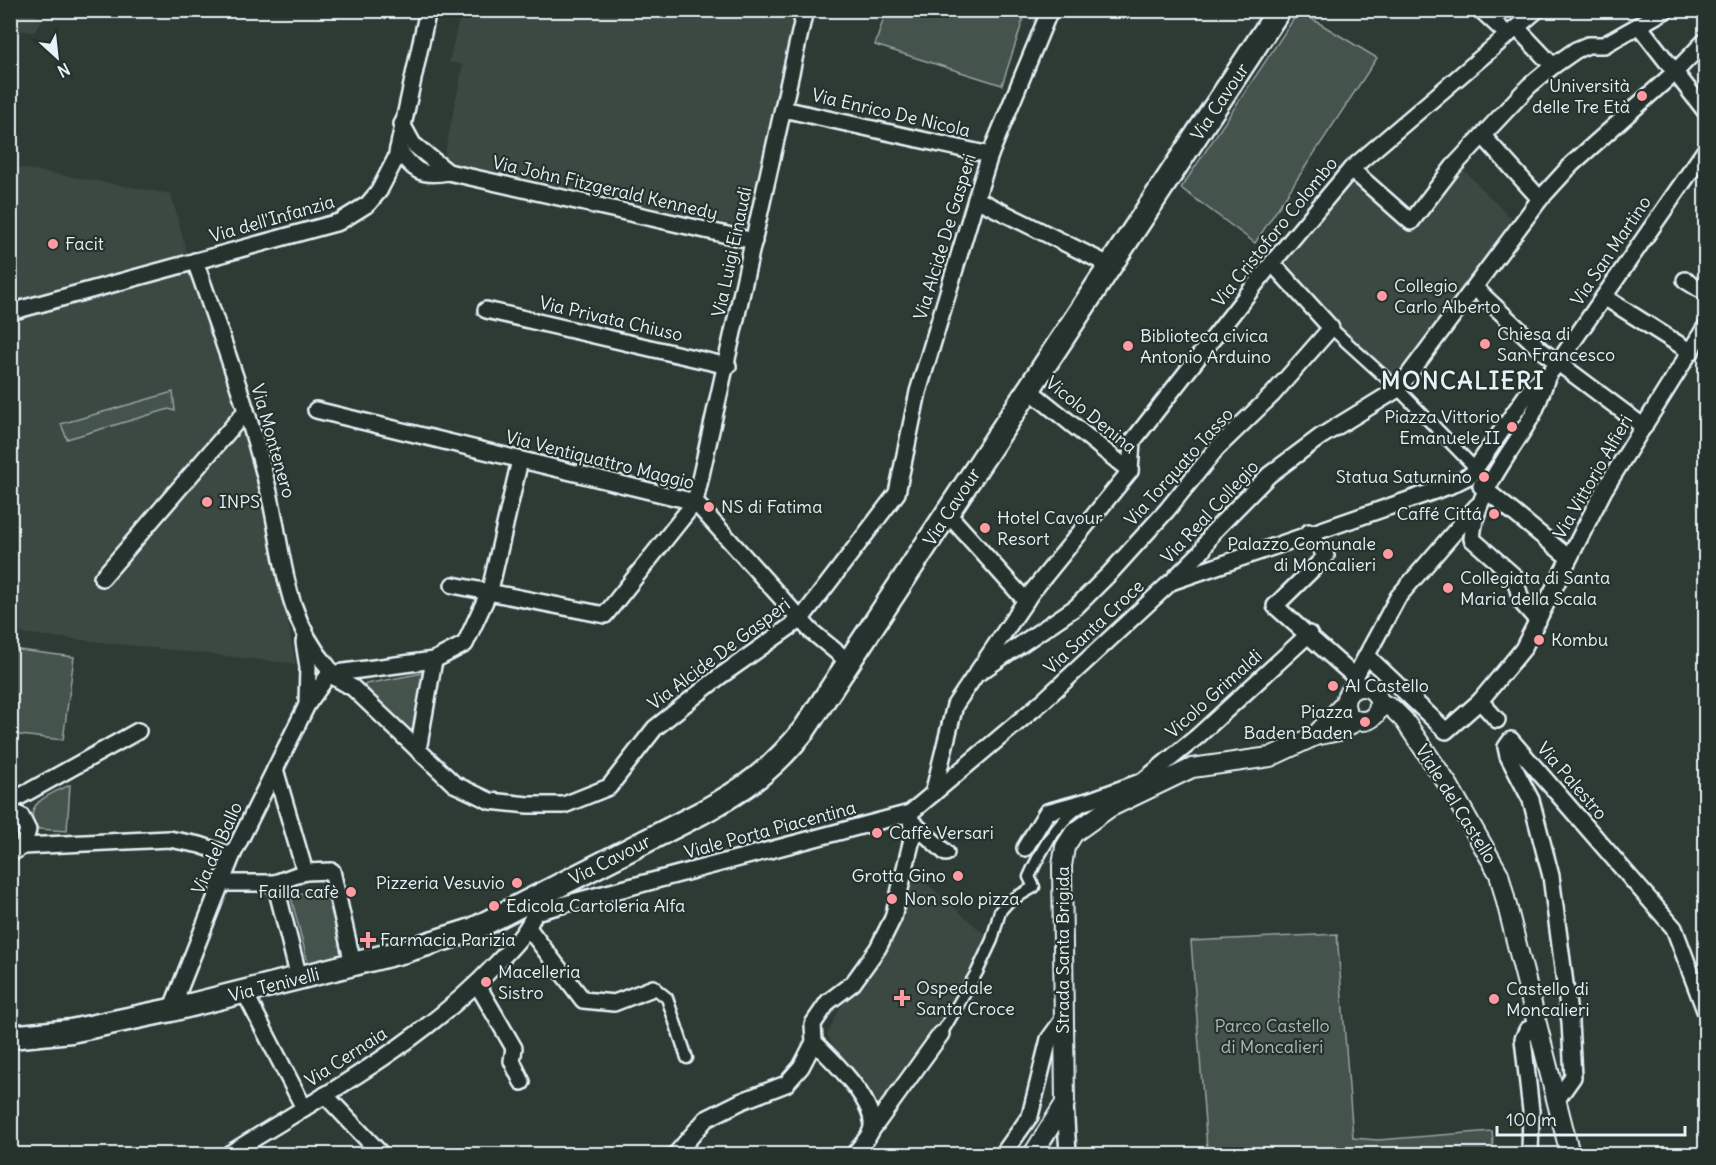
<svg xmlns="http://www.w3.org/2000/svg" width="1716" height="1165" font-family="Delius,sans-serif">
  <rect width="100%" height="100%" fill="#2e3b35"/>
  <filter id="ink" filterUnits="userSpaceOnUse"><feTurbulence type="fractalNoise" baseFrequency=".0167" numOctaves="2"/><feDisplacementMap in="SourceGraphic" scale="12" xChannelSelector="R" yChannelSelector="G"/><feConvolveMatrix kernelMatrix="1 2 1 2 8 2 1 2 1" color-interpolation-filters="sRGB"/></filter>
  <g filter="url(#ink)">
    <g fill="#3b4843">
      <path d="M 11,10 L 30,11 L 42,20 L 34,32 L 11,29 Z"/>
      <path d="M 461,11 L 801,11 L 745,227 L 443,162 L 463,65 L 449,62 Z"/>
      <path d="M 10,166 L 171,194 L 192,272 L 263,499 L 296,664 L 11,632 Z"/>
      <path d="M 1460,166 L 1516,224 L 1394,381 L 1330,325 L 1278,267 L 1352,174 L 1410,223 Z"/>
      <path d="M 908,873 L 917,875 L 989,938 L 974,970 L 928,1043 L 881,1106 L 875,1109 L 870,1107 L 827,1035 L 840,1008 L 883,948 Z"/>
    </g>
    <g fill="#45524e" stroke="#96a2a3" stroke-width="1.5">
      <path d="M 886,11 L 886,10 L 1026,11 L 1002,85 L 875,45 Z"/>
      <path d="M 1299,11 L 1377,58 L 1255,243 L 1181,188 Z"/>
      <path d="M 173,392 L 175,411 L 169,409 L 67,439 L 61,424 Z"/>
      <path d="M 11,649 L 74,657 L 63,740 L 11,734 Z"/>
      <path d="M 428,672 L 416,742 L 361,685 Z"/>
      <path d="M 70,785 L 67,831 L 39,829 C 18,805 52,793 70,785 Z"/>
      <path d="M 324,886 L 344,955 L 308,963 L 291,897 Z"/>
      <path d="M 1337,934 L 1353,1138 L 1378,1140 L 1492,1131 L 1494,1154 L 1183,1154 L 1207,1149 L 1191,941 Z"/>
    </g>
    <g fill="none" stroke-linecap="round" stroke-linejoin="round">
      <defs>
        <g id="pedestrian">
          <path d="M 1331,328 L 1398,389 L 1475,468"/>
          <path d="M 657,990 L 667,998 L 687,1058"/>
          <path d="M 941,1034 L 977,972 L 992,940 L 1000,911 L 1008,902 L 1034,887 L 1029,877 C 1041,850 1057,821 1083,805"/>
        </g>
        <g id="minor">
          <path d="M 1481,10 L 1508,35"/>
          <path d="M 1640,27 L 1706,112"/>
          <path d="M 1517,28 L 1553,66"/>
          <path d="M 783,109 L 990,155"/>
          <path d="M 402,124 L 413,144 L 448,172 L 754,241"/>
          <path d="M 1484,137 L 1540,199"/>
          <path d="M 398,149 C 414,171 420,177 448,172"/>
          <path d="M 1351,169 L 1411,222 L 1453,167 L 1529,86 L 1553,66 L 1576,50 L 1588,45 L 1604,45 L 1666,10"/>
          <path d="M 976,199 L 1111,266"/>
          <path d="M 195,261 C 221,336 249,411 268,488 C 284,553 282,614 328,667 L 329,674"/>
          <path d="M 1685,280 L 1706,293"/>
          <path d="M 1475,288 L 1541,350 L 1644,427"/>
          <path d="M 1604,297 L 1691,352"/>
          <path d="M 486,310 L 728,366"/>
          <path d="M 10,312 L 339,222 L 368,204 L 379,191 L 396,158 L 428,10"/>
          <path d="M 1028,389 L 1130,471"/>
          <path d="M 316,410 L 695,502 L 811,631 L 849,662"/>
          <path d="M 1481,486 L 1563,553 L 1570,556"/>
          <path d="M 948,514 L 1026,601"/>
          <path d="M 1309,532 L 1326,556 L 1275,606 L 1355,677 L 1360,687"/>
          <path d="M 102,578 L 245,412"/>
          <path d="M 1175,578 L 1202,551 L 1212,533 L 1269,475 L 1320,437 L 1398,389 L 1540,199 L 1572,164 L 1674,73 L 1706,40"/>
          <path d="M 453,585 L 605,615 L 695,502 L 805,10"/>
          <path d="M 1538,621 L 1522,603 L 1514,576 L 1472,539 C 1475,492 1511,454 1533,414 C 1539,402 1543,388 1548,375"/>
          <path d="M 304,642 L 308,667 L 307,704"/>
          <path d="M 1368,657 L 1446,731 L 1480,701 L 1523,649 L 1604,490 L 1706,326"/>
          <path d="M 980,672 L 1076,607 L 1110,573 L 1167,510 L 1217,448 L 1273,394 L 1331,328 L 1272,263"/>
          <path d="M 329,674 L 353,688 L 454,784 L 490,801 L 528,805 L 564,805 L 609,787 L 655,728 L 719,677 L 801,619 L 897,493 L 918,392 L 976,199 L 990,155 L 1050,10"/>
          <path d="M 329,674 L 434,660 L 465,644 L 490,590 L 520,460"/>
          <path d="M 1355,677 L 1398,597 L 1477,506"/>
          <path d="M 1480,701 L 1497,720"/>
          <path d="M 418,750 L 434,660"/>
          <path d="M 275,769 L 305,872"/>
          <path d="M 933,794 L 955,705 L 1031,593 L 1130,471 L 1132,442 L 1272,263 L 1351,169 L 1537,10"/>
          <path d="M 10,802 L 138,731"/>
          <path d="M 10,810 L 21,816 L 28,830 L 23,846 L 10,854"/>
          <path d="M 912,822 L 946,853"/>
          <path d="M 23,846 L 169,839 L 200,845 L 232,856"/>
          <path d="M 1025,848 L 1047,812 L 1091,800 L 1143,781 L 1198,736 L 1309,634"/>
          <path d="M 221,883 L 275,883"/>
          <path d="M 535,912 L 910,813 L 1042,702 L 1171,582 L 1449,486 L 1471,475 L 1532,387 L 1548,375 L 1558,363 L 1706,149"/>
          <path d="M 529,929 L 583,1000 L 614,1003 L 653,988"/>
          <path d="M 299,978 L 275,883 L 305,872 L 332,871 L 353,964"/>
          <path d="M 477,984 L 514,1048 L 512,1061 L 522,1082"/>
          <path d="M 245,993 L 304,1108"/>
          <path d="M 171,1010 L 232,856 L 307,705 L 329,674"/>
          <path d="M 814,1042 C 831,1058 880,1105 871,1131 C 868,1139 859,1148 854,1154"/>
          <path d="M 325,1095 L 381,1154"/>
          <path d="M 1556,1101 L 1573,1077 L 1570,1022 L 1551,876 L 1531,800 L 1508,756 L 1506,747 L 1511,740 L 1674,928 L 1706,1013"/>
          <path d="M 1065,1103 L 1068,1154"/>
          <path d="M 871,1131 L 941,1034"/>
          <path d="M 229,1154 C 322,1096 421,1044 497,963 C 512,947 527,933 535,912"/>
          <path d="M 676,1154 L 706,1119 L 742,1101 L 786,1084 L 801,1067 L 814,1042 L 813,1024 L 828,1002 L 853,983 L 878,948 L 893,918 L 913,835 L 910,813"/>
          <path d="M 1003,1154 L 1030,1116 L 1049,1039 L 1062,1021"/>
          <path d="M 1530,1154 L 1531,1111 L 1523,1039 L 1527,1030 L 1537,1025"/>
        </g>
        <g id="tertiary">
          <circle cx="1362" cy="704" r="17"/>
          <path d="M 1379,702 L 1393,709 L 1404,720 L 1449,786 L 1499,874 L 1570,1154"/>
          <path d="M 1315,736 L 1345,703"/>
          <path d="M 1033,1154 L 1065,1103 L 1062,866 L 1065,847 L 1074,833 L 1109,808 L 1192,768 L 1270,757 L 1315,736 L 1339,731 L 1357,721"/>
        </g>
        <path id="primary" d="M 10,1037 L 71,1031 L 171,1010 L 405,951 L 472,930 L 701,813 C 745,789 773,769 804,730 L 1279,10"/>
      </defs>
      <use href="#pedestrian" stroke="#e8f1f8" stroke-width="15"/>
      <use href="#minor" stroke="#e8f1f8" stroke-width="20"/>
      <use href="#tertiary" stroke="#e8f1f8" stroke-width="22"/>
      <use href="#primary" stroke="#e8f1f8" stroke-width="27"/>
      <use href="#pedestrian" stroke="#26332d" stroke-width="10"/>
      <use href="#minor" stroke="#26332d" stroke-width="15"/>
      <use href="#tertiary" stroke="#26332d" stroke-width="18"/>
      <use href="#primary" stroke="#26332d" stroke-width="22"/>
    </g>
  </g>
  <g fill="#ff9aa2" stroke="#26332d" stroke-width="2">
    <circle cx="1642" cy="96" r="6"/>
    <circle cx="53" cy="244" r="6"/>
    <circle cx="1382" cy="296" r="6"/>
    <circle cx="1485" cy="344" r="6"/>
    <circle cx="1128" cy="346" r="6"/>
    <circle cx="1512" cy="427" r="6"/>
    <circle cx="1484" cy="477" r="6"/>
    <circle cx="207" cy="502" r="6"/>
    <circle cx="709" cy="507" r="6"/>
    <circle cx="1494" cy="514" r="6"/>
    <circle cx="985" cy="528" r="6"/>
    <circle cx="1388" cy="554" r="6"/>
    <circle cx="1448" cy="588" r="6"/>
    <circle cx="1539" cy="640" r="6"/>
    <circle cx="1333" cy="686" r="6"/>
    <circle cx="1365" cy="722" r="6"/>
    <circle cx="877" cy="833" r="6"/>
    <circle cx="958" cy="876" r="6"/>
    <circle cx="517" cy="883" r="6"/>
    <circle cx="351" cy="892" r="6"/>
    <circle cx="892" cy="899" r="6"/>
    <circle cx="494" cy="906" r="6"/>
    <path d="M365 931h6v6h6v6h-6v6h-6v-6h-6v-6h6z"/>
    <circle cx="486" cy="982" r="6"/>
    <path d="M899 989h6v6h6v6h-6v6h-6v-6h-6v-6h6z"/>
    <circle cx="1494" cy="999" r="6"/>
  </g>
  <g text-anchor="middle" stroke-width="4.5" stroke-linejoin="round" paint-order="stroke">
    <g font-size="18" fill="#e8f1f8" stroke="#26332d" text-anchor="start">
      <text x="1630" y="92" text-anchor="end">Università<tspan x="1630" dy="21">delle Tre Età</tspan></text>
      <text x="65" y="250">Facit</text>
      <text x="1394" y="292">Collegio<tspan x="1394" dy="21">Carlo Alberto</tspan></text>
      <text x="1497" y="340">Chiesa di<tspan x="1497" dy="21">San Francesco</tspan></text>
      <text x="1140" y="342">Biblioteca civica<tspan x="1140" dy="21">Antonio Arduino</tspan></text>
      <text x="1500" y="423" text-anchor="end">Piazza Vittorio<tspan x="1500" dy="21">Emanuele II</tspan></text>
      <text x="1472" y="483" text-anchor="end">Statua Saturnino</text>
      <text x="219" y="508">INPS</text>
      <text x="721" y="513">NS di Fatima</text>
      <text x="1482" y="520" text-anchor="end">Caffé Cittá</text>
      <text x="997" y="524">Hotel Cavour<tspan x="997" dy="21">Resort</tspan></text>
      <text x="1376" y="550" text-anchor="end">Palazzo Comunale<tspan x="1376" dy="21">di Moncalieri</tspan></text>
      <text x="1460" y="584">Collegiata di Santa<tspan x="1460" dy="21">Maria della Scala</tspan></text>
      <text x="1551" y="646">Kombu</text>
      <text x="1345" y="692">Al Castello</text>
      <text x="1353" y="718" text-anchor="end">Piazza<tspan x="1353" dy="21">Baden Baden</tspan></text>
      <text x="889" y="839">Caffè Versari</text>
      <text x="946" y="882" text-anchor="end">Grotta Gino</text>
      <text x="505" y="889" text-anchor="end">Pizzeria Vesuvio</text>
      <text x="339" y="898" text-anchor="end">Failla cafè</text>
      <text x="904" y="905">Non solo pizza</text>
      <text x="506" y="912">Edicola Cartoleria Alfa</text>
      <text x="380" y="946">Farmacia Parizia</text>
      <text x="498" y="978">Macelleria<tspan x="498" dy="21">Sistro</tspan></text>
      <text x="916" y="994">Ospedale<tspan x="916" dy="21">Santa Croce</tspan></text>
      <text x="1506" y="995">Castello di<tspan x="1506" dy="21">Moncalieri</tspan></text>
    </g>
    <g font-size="18" fill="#e8f1f8" stroke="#26332d">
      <text transform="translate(1220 102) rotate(-56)" y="6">Via Cavour</text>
      <text transform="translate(891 113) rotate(13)" y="6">Via Enrico De Nicola</text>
      <text transform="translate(605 188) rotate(13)" y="6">Via John Fitzgerald Kennedy</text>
      <text transform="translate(272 219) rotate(-16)" y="6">Via dell'Infanzia</text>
      <text transform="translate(1275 232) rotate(-51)" y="6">Via Cristoforo Colombo</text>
      <text transform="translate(945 237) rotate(-73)" y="6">Via Alcide De Gasperi</text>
      <text transform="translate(1611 251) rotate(-56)" y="6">Via San Martino</text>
      <text transform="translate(732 252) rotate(-78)" y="6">Via Luigi Einaudi</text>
      <text transform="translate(611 319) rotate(13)" y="6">Via Privata Chiuso</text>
      <text transform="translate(1091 415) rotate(39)" y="6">Vicolo Denina</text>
      <text transform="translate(273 441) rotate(74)" y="6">Via Montenero</text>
      <text transform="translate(600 460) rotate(14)" y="6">Via Ventiquattro Maggio</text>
      <text transform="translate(1179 467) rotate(-48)" y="6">Via Torquato Tasso</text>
      <text transform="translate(1593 477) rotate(-60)" y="6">Via Vittorio Alfieri</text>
      <text transform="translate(952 507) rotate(-57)" y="6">Via Cavour</text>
      <text transform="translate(1210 512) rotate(-47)" y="6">Via Real Collegio</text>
      <text transform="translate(1094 627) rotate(-43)" y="6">Via Santa Croce</text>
      <text transform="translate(719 654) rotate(-37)" y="6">Via Alcide De Gasperi</text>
      <text transform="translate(1214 694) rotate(-42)" y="6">Vicolo Grimaldi</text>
      <text transform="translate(1572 781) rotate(49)" y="6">Via Palestro</text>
      <text transform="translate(1456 804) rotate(58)" y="6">Viale del Castello</text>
      <text transform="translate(770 830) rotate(-15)" y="6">Viale Porta Piacentina</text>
      <text transform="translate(217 848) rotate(-66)" y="6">Via del Ballo</text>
      <text transform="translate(610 860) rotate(-27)" y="6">Via Cavour</text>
      <text transform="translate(1063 950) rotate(-90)" y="6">Strada Santa Brigida</text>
      <text transform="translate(274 985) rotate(-14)" y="6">Via Tenivelli</text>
      <text transform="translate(346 1057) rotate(-33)" y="6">Via Cernaia</text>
    </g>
    <g font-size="18" fill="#afb9bc" stroke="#26332d">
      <text x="1272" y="1032">Parco Castello<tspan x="1272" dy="21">di Moncalieri</tspan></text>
    </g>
    <g font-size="24" font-weight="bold" letter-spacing="1.5" fill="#e8f1f8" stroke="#26332d">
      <text x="1463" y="389">MONCALIERI</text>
    </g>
  </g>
  <rect width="1716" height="1165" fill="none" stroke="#26332d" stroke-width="36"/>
  <rect x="18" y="18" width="1680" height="1129" fill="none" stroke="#e8f1f8" stroke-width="2" filter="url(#ink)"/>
  <g transform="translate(57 57) rotate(153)" stroke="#26332d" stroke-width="4.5" paint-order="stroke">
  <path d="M0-4.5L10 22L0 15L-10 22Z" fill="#e8f1f8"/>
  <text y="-9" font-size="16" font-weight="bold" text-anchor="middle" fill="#e8f1f8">N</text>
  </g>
  <path d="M1497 1126v9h188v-9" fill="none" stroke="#e8f1f8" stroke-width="3"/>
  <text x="1506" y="1126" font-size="18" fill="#e8f1f8" stroke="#26332d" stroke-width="4.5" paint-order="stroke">100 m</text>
</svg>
